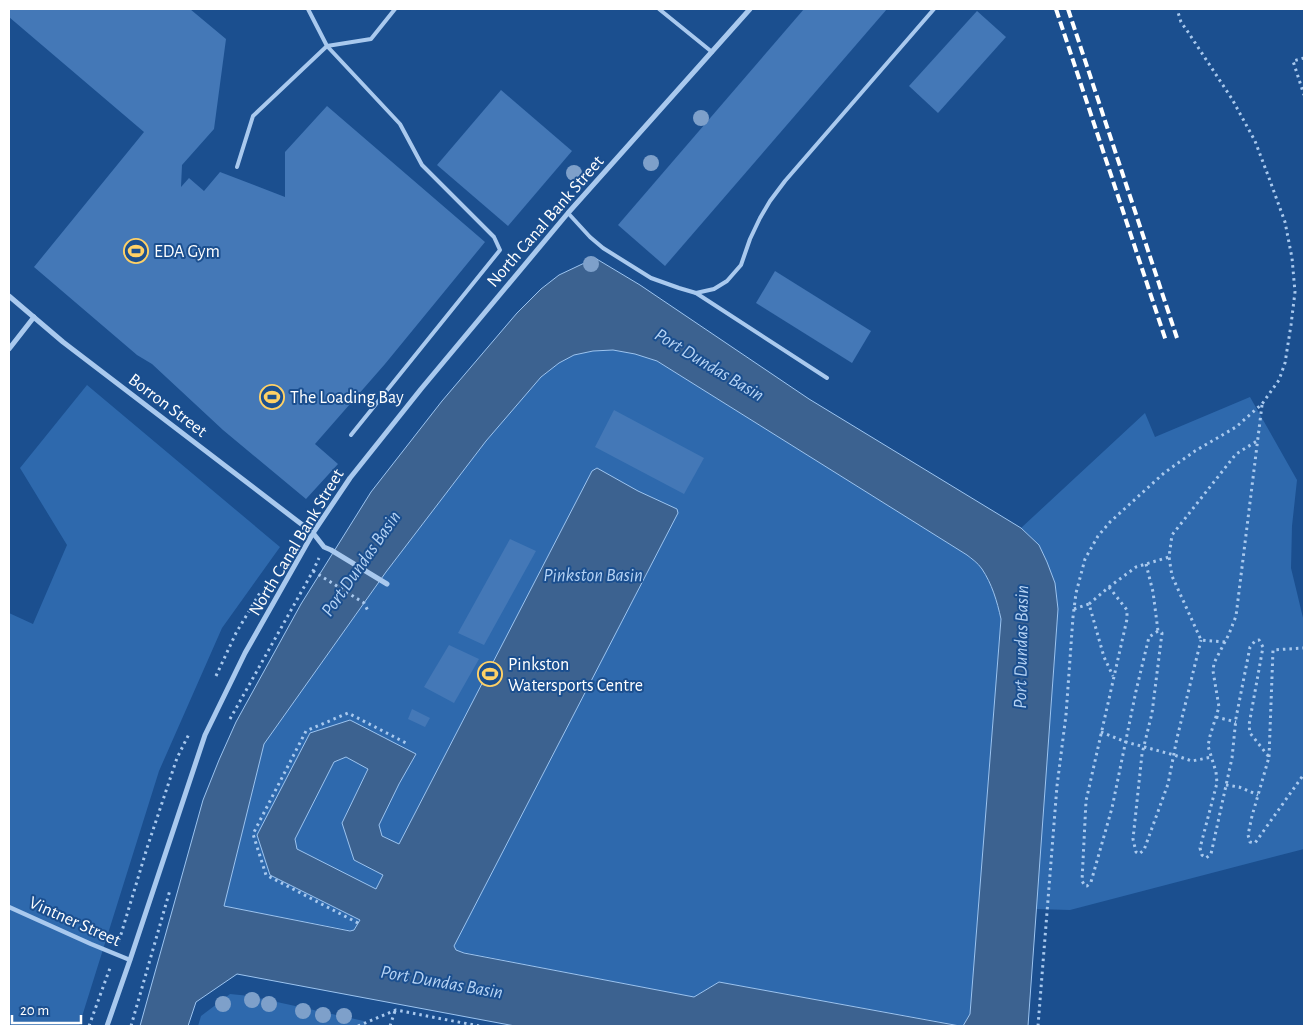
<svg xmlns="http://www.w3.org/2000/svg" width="1313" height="1035" font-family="'Alegreya Sans',sans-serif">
  <rect width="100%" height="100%" fill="#1b4f8f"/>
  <g fill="#2e69ad">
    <path d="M 613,350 L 635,354 L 657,361 L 967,555 C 972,559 978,563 982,569 C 992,584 997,601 1001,619 L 970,1014 L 963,1026 L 719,982 L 694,997 L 224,906 L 264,744 L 386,572 L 486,441 L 521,399 L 541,377 L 559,363 L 574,355 L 593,351 Z"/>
    <path d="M 87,385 L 280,547 L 222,628 L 159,771 L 79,1026 L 9,1026 L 9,613 L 33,624 L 67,545 L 20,468 Z"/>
    <path d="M 1250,397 L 1297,480 L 1292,526 L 1291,568 L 1304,622 L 1304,849 L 1070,910 L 1036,909 L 1058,609 L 1055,583 L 1047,562 L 1039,545 L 1021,528 L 1145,413 L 1155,437 Z"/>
    <path d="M 230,994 L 250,996 L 364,1021 L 366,1026 L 198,1026 L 201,1016 Z"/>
  </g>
  <path fill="#3c6290" stroke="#9cc4f0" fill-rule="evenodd" d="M 595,258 L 640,285 L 809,399 L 1021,528 L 1039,545 L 1047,562 L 1055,583 L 1058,609 L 1028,1026 L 963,1026 L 970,1014 L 1001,619 C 997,601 992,584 982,569 C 978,563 972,559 967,555 L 657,361 L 635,354 L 613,350 L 593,351 L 574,355 L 559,363 L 541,377 L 486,441 L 386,572 L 264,744 L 224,906 L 350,931 L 354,930 L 360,920 L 270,875 L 257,835 L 310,733 L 350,720 L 416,754 L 399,784 L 379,825 L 382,836 L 399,844 L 592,471 L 597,468 L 638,491 L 677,509 L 678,513 L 454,946 L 456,950 L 464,953 L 694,997 L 719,982 L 960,1026 L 515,1026 L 237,974 L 196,1002 L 188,1026 L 140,1026 L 203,800 L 219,760 L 236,722 L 301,604 L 371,492 L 442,401 L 517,313 L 541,289 L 559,275 ZM 346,757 L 368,769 L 342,823 L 354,860 L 383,875 L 376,889 L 297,849 L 295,839 L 334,762 Z"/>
  <g fill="#4478b7">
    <path d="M 9,9 L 190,9 L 226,39 L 214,129 L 182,165 L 181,187 L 189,178 L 204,191 L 220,172 L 285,197 L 285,152 L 327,106 L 485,242 L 385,364 L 315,444 L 338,464 L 306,499 L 223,430 L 152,364 L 137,355 L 34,267 L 144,132 L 9,17 Z"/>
    <path d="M 804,9 L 887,9 L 665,266 L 618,225 Z"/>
    <path d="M 977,11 L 1006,37 L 938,113 L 909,86 Z"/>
    <path d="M 501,90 L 572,151 L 508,226 L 437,165 Z"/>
    <path d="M 775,271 L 871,331 L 852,363 L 756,303 Z"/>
    <path d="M 614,410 L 704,458 L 684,494 L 595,447 Z"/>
    <path d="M 510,539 L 536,551 L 484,645 L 458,633 Z"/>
    <path d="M 449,645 L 479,659 L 454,703 L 424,687 Z"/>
    <path d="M 412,709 L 430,718 L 425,727 L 408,719 Z"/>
  </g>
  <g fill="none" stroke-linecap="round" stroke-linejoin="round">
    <g stroke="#a9c9ee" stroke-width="3" stroke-dasharray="2.5 4" stroke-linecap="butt">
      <path d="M 1304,58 L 1293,61 L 1304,95"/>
      <path d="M 1262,405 L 1236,616 L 1229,634 L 1214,663 L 1213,671 L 1219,707 L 1210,736 L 1208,746 L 1216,772 L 1217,783 L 1200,848 L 1202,855 L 1206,858 L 1211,854 L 1232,758 L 1236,718 L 1250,647 L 1255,641 L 1259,640 L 1263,647 L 1249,725 L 1250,733 L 1269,757 L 1252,816 L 1248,835 L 1250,842 L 1255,843 L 1304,774"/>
      <path d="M 1146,564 L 1153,592 L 1158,631"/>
      <path d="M 313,571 L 364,603 L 368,611"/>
      <path d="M 1109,587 L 1127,610 L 1127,619 L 1086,801 L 1082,881 L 1085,886 L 1087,886 L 1091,882 L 1112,808 L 1136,691 L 1149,637 L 1158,631 L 1162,633 L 1152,713 L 1142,754 L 1133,839 L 1136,852 L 1139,854 L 1144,850 L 1168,784 L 1177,738 L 1201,640"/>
      <path d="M 1089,604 L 1109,587 L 1136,567 L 1169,557"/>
      <path d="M 1074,609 L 1089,604 L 1104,657 L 1113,676"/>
      <path d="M 1225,642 L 1201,640 L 1172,576 L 1169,557 L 1172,535 L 1236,454 L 1257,441"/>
      <path d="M 216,676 L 236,633 L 261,591"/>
      <path d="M 1216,717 L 1236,722"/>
      <path d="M 230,719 L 313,571 L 319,558"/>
      <path d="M 1101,732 L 1126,742 L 1174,755 L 1192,761 L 1212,757"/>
      <path d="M 1269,757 L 1273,650 L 1304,648"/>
      <path d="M 1226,785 L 1239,787 L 1258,795"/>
      <path d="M 358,923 L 266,875 L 253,834 L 306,731 L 348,713 L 406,743"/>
      <path d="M 119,941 L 147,848 L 177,758 L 189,734"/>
      <path d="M 89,1026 L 110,968"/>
      <path d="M 131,1026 L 170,890"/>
      <path d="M 358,1026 L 396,1010 L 479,1026"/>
      <path d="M 390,1026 L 395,1011"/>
      <path d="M 1038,1026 L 1057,786 L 1066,715 L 1073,617 L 1076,593 L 1085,559 L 1098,536 L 1110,522 L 1164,473 L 1195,451 L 1236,427 L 1262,404 L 1279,380 L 1285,363 L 1291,325 L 1295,292 L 1292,258 L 1285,222 L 1269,178 L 1255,141 L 1232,99 L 1188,32 L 1181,22 L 1177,9"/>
    </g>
    <g stroke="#a9c9ee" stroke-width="4">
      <path d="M 308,9 L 327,46 L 400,124 L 422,165 L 494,237 L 500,250 L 351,435"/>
      <path d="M 659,9 L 712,52"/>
      <path d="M 237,167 L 253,116 L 327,46 L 371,39 L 395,9"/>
      <path d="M 568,213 L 590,237 L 603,248 L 651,278 L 679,288 L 696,293 L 714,289 L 727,281 L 741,265 L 750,239 L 760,218 L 770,201 L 785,181 L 934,9"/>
      <path d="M 696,293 L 827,378"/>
    </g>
    <path stroke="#a9c9ee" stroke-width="4.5" d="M 9,907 L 91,944 L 130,960"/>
    <g stroke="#a9c9ee" stroke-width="5">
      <path d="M 9,296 L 63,342 L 313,533 L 324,547 L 331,550 L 387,584"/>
      <path d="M 9,349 L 34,317"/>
      <path d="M 107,1026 L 130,960 L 205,735 L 245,653 L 313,533 L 350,478 L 421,389 L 568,213 L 750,9"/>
    </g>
    <g stroke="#fff" stroke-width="4" stroke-dasharray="9 4" stroke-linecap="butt">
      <path d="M 1056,9 L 1166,341"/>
      <path d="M 1068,9 L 1177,338"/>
    </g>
  </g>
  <g fill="#7ea0ca">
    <circle cx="701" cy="118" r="8"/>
    <circle cx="651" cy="163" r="8"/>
    <circle cx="574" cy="173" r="8"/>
    <circle cx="591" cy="264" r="8"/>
    <circle cx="252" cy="1000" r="8"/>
    <circle cx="223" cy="1004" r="8"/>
    <circle cx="269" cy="1004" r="8"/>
    <circle cx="303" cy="1011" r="8"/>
    <circle cx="323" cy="1015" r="8"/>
    <circle cx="344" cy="1016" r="8"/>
  </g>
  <defs>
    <symbol id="stadium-ring" viewBox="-11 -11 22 22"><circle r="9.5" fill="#1b4f8f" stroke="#ffd166" stroke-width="1.5"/><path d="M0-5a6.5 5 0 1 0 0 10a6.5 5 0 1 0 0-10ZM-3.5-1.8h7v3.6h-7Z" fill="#ffd166"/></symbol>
  </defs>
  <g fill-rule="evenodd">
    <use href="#stadium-ring" x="122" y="237" width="28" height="28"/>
    <use href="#stadium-ring" x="258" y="383" width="28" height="28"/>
    <use href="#stadium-ring" x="476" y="660" width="28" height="28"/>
  </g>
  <g text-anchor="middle" stroke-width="4" stroke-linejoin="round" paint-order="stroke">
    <g font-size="18" fill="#fff" stroke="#1b4f8f">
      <text transform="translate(545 221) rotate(-49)" y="6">North Canal Bank Street</text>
      <text transform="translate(168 405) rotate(37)" y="6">Borron Street</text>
      <text transform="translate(296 542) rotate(-59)" y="6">North Canal Bank Street</text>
      <text transform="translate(75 921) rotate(24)" y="6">Vintner Street</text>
    </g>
    <g font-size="18" fill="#fff" stroke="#1b4f8f" text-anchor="start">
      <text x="154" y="257">EDA Gym</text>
      <text x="290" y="403">The Loading Bay</text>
      <text x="508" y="670">Pinkston<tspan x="508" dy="21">Watersports Centre</tspan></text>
    </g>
    <g font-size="19" font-style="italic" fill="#b5d3f5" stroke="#1b4f8f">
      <text transform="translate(710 364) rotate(31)" y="7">Port Dundas Basin</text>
      <text transform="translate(360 563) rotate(-55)" y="7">Port Dundas Basin</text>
      <text x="593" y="581">Pinkston Basin</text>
      <text transform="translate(1020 647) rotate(-89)" y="7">Port Dundas Basin</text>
      <text transform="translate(442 981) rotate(10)" y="7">Port Dundas Basin</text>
    </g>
  </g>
  <rect width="1313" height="1035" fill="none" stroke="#ffffff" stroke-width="20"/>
  <path d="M12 1015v8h69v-8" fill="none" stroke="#ffffff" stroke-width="2.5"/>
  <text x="20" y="1015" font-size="15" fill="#ffffff" stroke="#1b4f8f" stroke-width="4" paint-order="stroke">20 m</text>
</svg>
